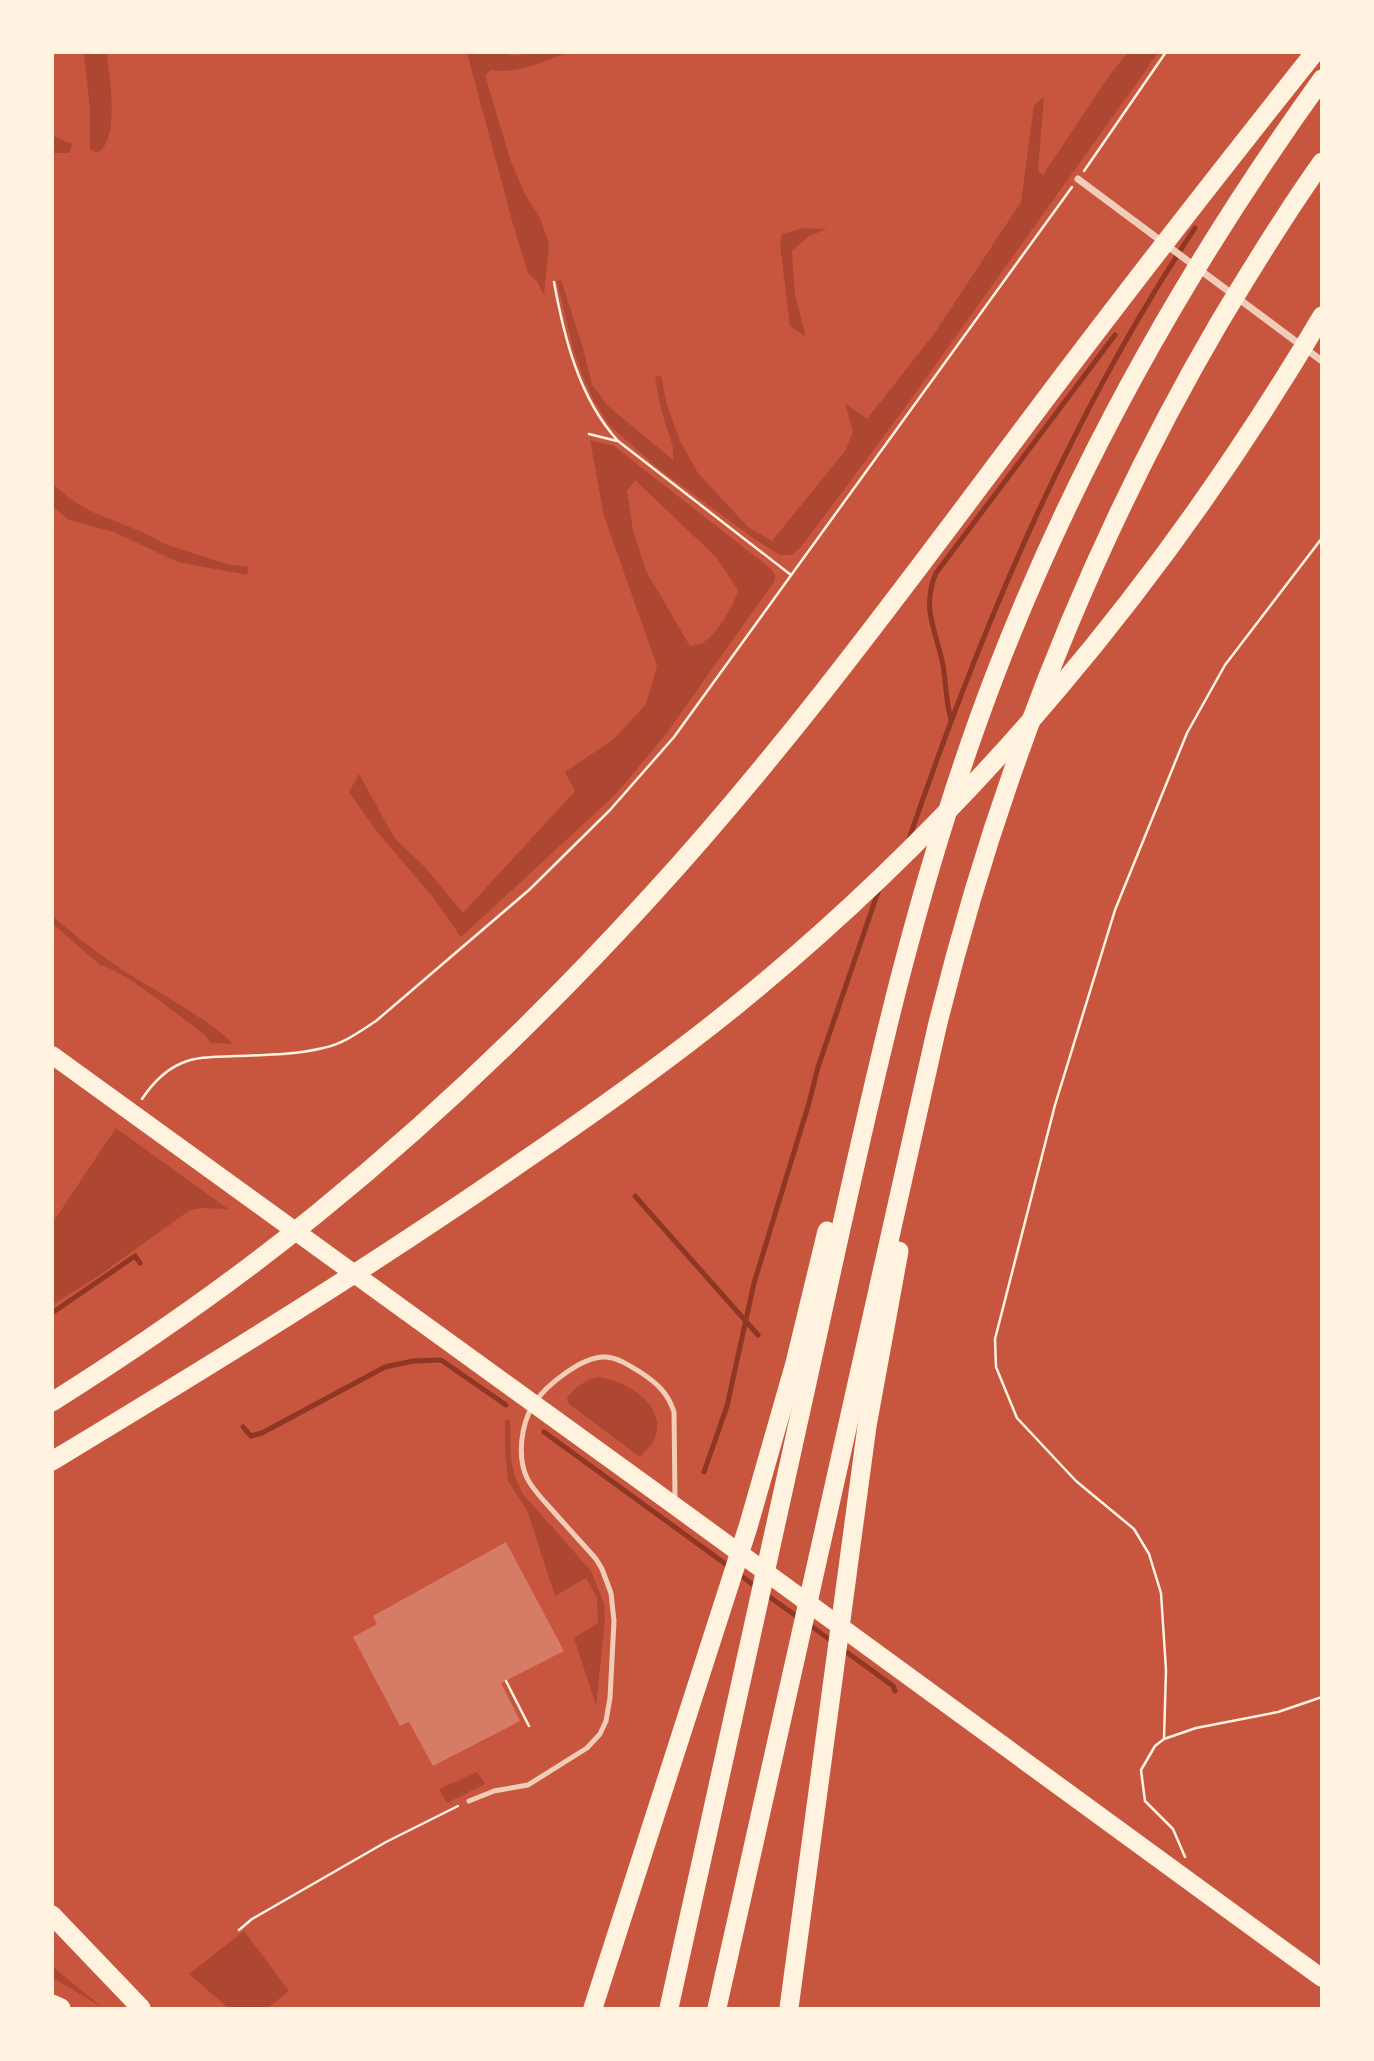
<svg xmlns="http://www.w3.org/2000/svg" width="1374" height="2061" font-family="Barlow,sans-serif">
  <rect width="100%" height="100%" fill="#c8553d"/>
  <g fill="#ae4732" fill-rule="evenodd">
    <path d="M 84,53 L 107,53 C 109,76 121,141 97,153 L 90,149 L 90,109 Z"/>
    <path d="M 467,53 L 505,53 C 516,58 523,54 534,52 C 544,51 556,52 566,53 C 542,63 516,74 491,70 L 485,75 L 510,159 L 524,192 L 540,218 L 549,244 L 544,295 L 536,280 L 528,273 L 513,224 Z"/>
    <path d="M 1127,53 L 1158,53 L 901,413 L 801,547 L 792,555 L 780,555 L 756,540 L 659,469 L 610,426 L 593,399 L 582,374 L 573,348 L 557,281 L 561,280 L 583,348 L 592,385 L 608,406 L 673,460 L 673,447 L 661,409 L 655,377 L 661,375 L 667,405 L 680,441 L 698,473 L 748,527 L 772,541 L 845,451 L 853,432 L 845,403 L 867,419 L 934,334 L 1021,202 L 1034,105 L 1044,97 L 1038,171 L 1043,175 L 1106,80 Z"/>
    <path d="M 53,136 L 72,144 L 70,153 L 53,153 Z"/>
    <path d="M 803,228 L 827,229 L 809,236 L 792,251 L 795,295 L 806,337 L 790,326 L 780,245 L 782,234 Z"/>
    <path d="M 590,440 L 614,446 L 770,568 L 775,575 L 774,582 L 666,734 L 616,794 L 461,937 L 432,896 L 379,834 L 349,792 L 359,774 L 395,839 L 424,866 L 463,913 L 575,791 L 565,772 L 614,739 L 646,704 L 657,666 L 604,516 ZM 635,480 L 716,557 L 738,590 C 734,605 717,635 702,643 C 700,644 691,646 690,646 L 646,571 L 633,530 L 627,491 Z"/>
    <path d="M 53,484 L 70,499 L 90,511 L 142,532 L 165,544 L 226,564 L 249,567 L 247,575 L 178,562 L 114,532 L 69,520 L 53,507 Z"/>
    <path d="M 53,916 C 76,937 100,955 126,972 C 162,995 202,1015 234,1044 L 211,1043 L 204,1034 C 181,1018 124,970 100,965 L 53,924 Z"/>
    <path d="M 116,1128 L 228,1209 L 203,1208 L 190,1210 L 94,1279 L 53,1304 L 53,1222 Z"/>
    <path d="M 596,1377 C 624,1379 670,1405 654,1440 C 651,1446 645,1451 640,1457 L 569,1404 L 567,1398 C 575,1387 583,1382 596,1377 Z"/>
    <path d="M 505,1420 L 510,1420 L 511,1460 L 515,1478 L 523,1494 L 591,1571 L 604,1603 L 605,1620 L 596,1705 L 574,1638 L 598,1623 L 597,1598 L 586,1578 L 555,1596 L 527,1510 L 508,1481 L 505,1448 Z"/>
    <path d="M 477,1772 L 485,1784 L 447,1803 L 439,1789 Z"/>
    <path d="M 244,1931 L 289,1991 L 268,2008 L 228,2008 L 189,1974 Z"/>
    <path d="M 53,1967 L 103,2008 L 53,1978 Z"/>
  </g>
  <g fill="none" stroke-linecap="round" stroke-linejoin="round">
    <g stroke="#8f3625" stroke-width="5">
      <path d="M 951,720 C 946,702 946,684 943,665 C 936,631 921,608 936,573 L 1115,335"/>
      <path d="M 909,839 C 982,626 1070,416 1195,228"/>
      <path d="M 635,1196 L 758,1335"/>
      <path d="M 52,1313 L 135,1256 L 140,1263"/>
      <path d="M 243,1427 L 251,1436 L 262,1433 L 385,1367 L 413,1361 L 441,1360 L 506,1405"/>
      <path d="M 544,1432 L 731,1568"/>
      <path d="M 704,1472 L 727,1406 L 754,1283 L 809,1103 L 818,1067 L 879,889"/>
      <path d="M 739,1574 L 756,1587"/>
      <path d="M 764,1593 L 799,1618"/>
      <path d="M 807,1623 L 833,1642"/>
      <path d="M 841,1648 L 893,1686 L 895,1691"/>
    </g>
  </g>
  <path fill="#d67c66" d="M 506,1542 L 564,1651 L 501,1683 L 520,1721 L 433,1766 L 409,1722 L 400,1726 L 353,1637 L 377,1624 L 373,1616 Z"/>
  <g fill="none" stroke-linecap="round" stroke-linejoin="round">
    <g stroke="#fff3e0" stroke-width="2.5">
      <path d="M 1084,171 L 1166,52"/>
      <path d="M 554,282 C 564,337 579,398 618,441 L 791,575"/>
      <path d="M 589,434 L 617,441"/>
      <path d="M 142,1099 C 152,1084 165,1070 182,1063 C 198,1056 218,1057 236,1056 C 264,1055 295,1055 323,1048 C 343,1044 359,1032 376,1021 L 529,890 L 610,810 L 674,737 L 1072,187"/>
      <path d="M 506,1681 L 529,1726"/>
      <path d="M 1164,1739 L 1166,1670 L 1161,1593 L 1149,1554 L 1134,1529 L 1076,1481 L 1017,1418 L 996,1367 L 995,1339 L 1055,1105 L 1115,910 L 1187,733 L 1225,665 L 1322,538"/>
      <path d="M 1185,1857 L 1173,1829 L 1145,1801 L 1141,1770 L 1155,1746 L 1164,1739 L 1196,1728 L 1278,1712 L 1322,1697"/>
      <path d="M 239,1930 L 252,1919 L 386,1842 L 458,1806"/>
    </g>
    <path stroke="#f1ccb7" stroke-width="5" d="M 469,1801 L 494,1791 L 528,1785 L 587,1748 L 600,1734 L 606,1721 L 610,1698 L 614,1621 L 611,1593 L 602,1569 L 596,1559 C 582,1543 567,1527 553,1511 C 544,1501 533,1490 527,1478 C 517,1457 521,1425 533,1405 C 541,1392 554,1381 567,1372 C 577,1365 593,1356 606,1357 C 619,1358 630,1366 640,1372 C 657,1383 668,1393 674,1412 L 675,1499"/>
    <path stroke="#f1ccb7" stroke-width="7" d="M 1078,179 L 1322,361"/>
    <path stroke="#fff3e0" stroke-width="18" d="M 52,1055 L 675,1506 L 1322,1978"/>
    <g stroke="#fff3e0" stroke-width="19">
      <path d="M 52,1402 C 144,1344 235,1281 319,1212 C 437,1116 548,1009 650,897 C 783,752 899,594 1017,437 C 1114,307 1214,179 1315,52"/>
      <path d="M 52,1461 C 211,1365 369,1268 522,1162 C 594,1113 665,1063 733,1008 C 970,816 1167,579 1322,316"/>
      <path d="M 52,1915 L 141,2008"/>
      <path d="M 52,2004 L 61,2008"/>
      <path d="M 593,2008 L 748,1527 L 795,1363 L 827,1231"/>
      <path d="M 669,2008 C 719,1783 768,1558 818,1333 C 867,1111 913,888 995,675 C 1077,462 1189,264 1322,79"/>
      <path d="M 717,2008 L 937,1027 C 998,778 1090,544 1219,323 C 1252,268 1285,214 1322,162"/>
      <path d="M 789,2008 L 867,1426 L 899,1251"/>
    </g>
  </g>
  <rect width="1374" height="2061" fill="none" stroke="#fff3e0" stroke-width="108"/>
</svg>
